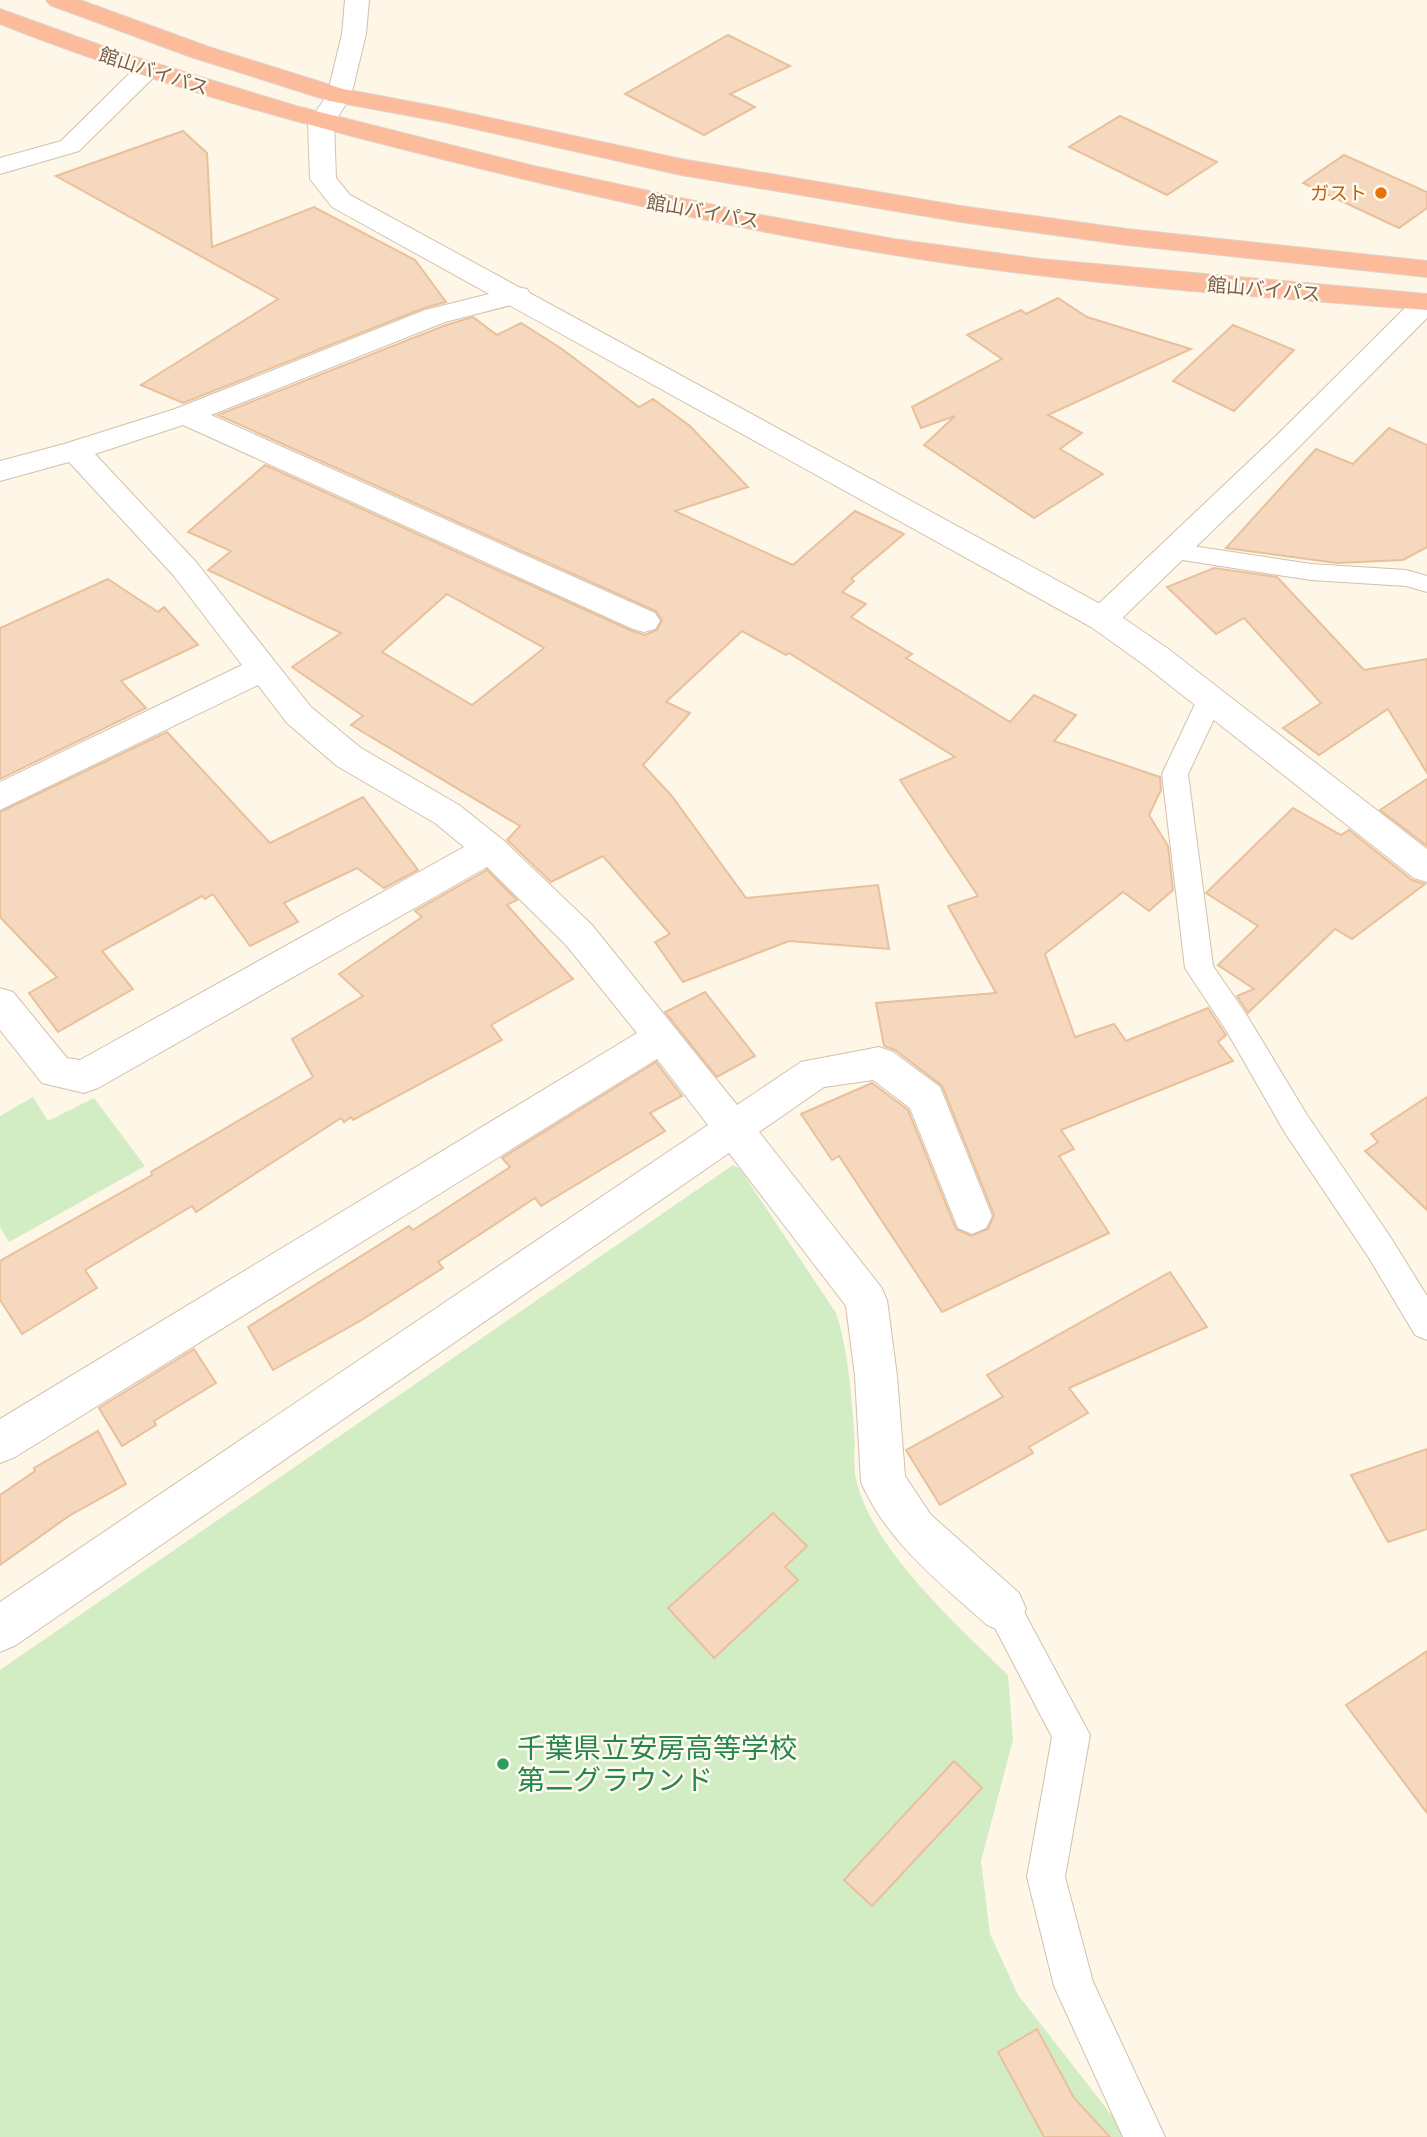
<svg xmlns="http://www.w3.org/2000/svg" width="1427" height="2137" font-family="'Varela Round','Noto Sans JP',sans-serif">
  <rect width="100%" height="100%" fill="#fef7e8"/>
  <g fill="#d2edc4">
    <path d="M 33,1097 L 48,1121 L 94,1098 L 145,1166 L 9,1242 L 0,1227 L 0,1116 Z"/>
    <path d="M 733,1165 L 740,1169 L 836,1313 C 848,1349 851,1392 854,1430 C 856,1447 852,1467 857,1483 C 874,1551 959,1627 1008,1675 L 1013,1740 L 981,1861 L 990,1934 L 1018,1995 L 1110,2113 L 1132,2137 L 0,2137 L 0,1670 Z"/>
  </g>
  <g fill="#f5d8bd" stroke="#e9c09c" stroke-width="2" fill-rule="evenodd">
    <path d="M 728,35 L 790,66 L 730,94 L 755,107 L 704,135 L 625,94 Z"/>
    <path d="M 1120,116 L 1154,132 L 1217,162 L 1167,195 L 1069,147 Z"/>
    <path d="M 183,131 L 207,153 L 212,247 L 314,207 L 415,260 L 446,302 L 424,308 L 183,403 L 141,385 L 278,299 L 56,176 Z"/>
    <path d="M 1344,155 L 1427,192 L 1427,208 L 1399,228 L 1303,183 Z"/>
    <path d="M 1058,298 L 1087,317 L 1191,349 L 1048,415 L 1082,433 L 1060,449 L 1103,474 L 1034,518 L 924,445 L 955,416 L 921,428 L 912,407 L 1002,359 L 967,335 L 1021,310 L 1026,314 Z"/>
    <path d="M 473,317 L 497,335 L 521,323 L 562,349 L 639,407 L 653,399 L 690,426 L 748,487 L 675,511 L 793,565 L 855,511 L 904,534 L 851,579 L 854,581 L 842,592 L 866,604 L 851,617 L 912,654 L 906,658 L 1010,722 L 1034,695 L 1076,715 L 1054,741 L 1160,777 L 1161,790 L 1149,815 L 1168,846 L 1173,890 L 1149,911 L 1123,892 L 1045,954 L 1075,1037 L 1114,1024 L 1126,1041 L 1208,1008 L 1226,1035 L 1218,1042 L 1233,1061 L 1061,1130 L 1074,1149 L 1059,1156 L 1109,1233 L 942,1312 L 839,1156 L 832,1160 L 801,1114 L 872,1083 L 908,1110 L 956,1229 L 971,1236 L 988,1229 L 994,1215 L 942,1086 L 895,1050 L 884,1046 L 876,1003 L 996,993 L 948,906 L 978,896 L 900,780 L 955,757 L 789,653 L 786,655 L 742,631 L 666,702 L 690,713 L 643,765 L 671,795 L 746,898 L 878,885 L 889,949 L 789,941 L 683,982 L 655,942 L 670,934 L 603,856 L 551,882 L 507,840 L 520,826 L 351,725 L 363,716 L 292,667 L 341,633 L 208,570 L 231,551 L 188,532 L 265,465 L 632,631 L 645,635 L 657,630 L 662,620 L 656,611 L 218,415 L 446,325 ZM 447,594 L 544,648 L 472,705 L 382,652 Z"/>
    <path d="M 1233,325 L 1294,350 L 1234,411 L 1173,381 Z"/>
    <path d="M 1389,428 L 1427,445 L 1427,547 L 1403,560 L 1337,563 L 1226,548 L 1316,449 L 1353,464 Z"/>
    <path d="M 1214,568 L 1277,577 L 1364,670 L 1427,659 L 1427,773 L 1388,709 L 1319,755 L 1283,728 L 1321,703 L 1244,618 L 1216,634 L 1167,587 Z"/>
    <path d="M 108,579 L 158,612 L 164,607 L 198,645 L 121,681 L 146,708 L 0,779 L 0,628 Z"/>
    <path d="M 167,732 L 270,843 L 363,797 L 418,870 L 384,888 L 357,868 L 284,903 L 298,922 L 250,946 L 213,894 L 205,899 L 202,896 L 102,951 L 133,989 L 58,1032 L 29,993 L 57,977 L 0,917 L 0,812 Z"/>
    <path d="M 1427,779 L 1427,846 L 1380,810 Z"/>
    <path d="M 1293,808 L 1341,835 L 1349,830 L 1412,880 L 1425,884 L 1352,939 L 1335,929 L 1248,1013 L 1237,996 L 1254,989 L 1218,965 L 1258,926 L 1206,893 Z"/>
    <path d="M 487,870 L 517,900 L 507,905 L 573,979 L 491,1025 L 502,1040 L 353,1120 L 351,1117 L 344,1122 L 341,1118 L 196,1212 L 192,1206 L 85,1270 L 97,1288 L 22,1334 L 0,1300 L 0,1261 L 152,1175 L 151,1172 L 313,1077 L 292,1039 L 363,996 L 339,974 L 422,917 L 415,911 Z"/>
    <path d="M 705,992 L 755,1056 L 717,1077 L 665,1012 Z"/>
    <path d="M 656,1062 L 682,1096 L 650,1113 L 665,1131 L 541,1206 L 535,1198 L 438,1262 L 443,1268 L 360,1321 L 273,1370 L 248,1327 L 409,1226 L 413,1230 L 510,1167 L 502,1158 Z"/>
    <path d="M 1427,1097 L 1427,1210 L 1365,1151 L 1378,1142 L 1371,1134 Z"/>
    <path d="M 1170,1272 L 1207,1327 L 1069,1388 L 1088,1413 L 1029,1447 L 1033,1453 L 940,1505 L 906,1450 L 1003,1397 L 987,1375 Z"/>
    <path d="M 194,1349 L 216,1383 L 154,1421 L 156,1425 L 122,1446 L 99,1408 Z"/>
    <path d="M 98,1431 L 126,1484 L 69,1516 L 0,1565 L 0,1495 L 35,1471 L 34,1468 Z"/>
    <path d="M 1427,1449 L 1427,1529 L 1388,1542 L 1351,1475 Z"/>
    <path d="M 773,1513 L 807,1546 L 785,1567 L 798,1580 L 714,1658 L 668,1608 Z"/>
    <path d="M 1427,1651 L 1427,1813 L 1346,1705 Z"/>
    <path d="M 954,1761 L 982,1788 L 872,1906 L 844,1880 Z"/>
    <path d="M 1037,2029 L 1074,2098 L 1110,2137 L 1044,2137 L 998,2052 Z"/>
  </g>
  <g fill="none" stroke-linecap="round" stroke-linejoin="round">
    <defs>
      <g id="lane">
        <path d="M 1172,543 L 1311,564 L 1406,570 L 1427,576 L 1427,592 L 1406,586 L 1311,580 L 1163,557 L 1160,551 L 1163,545 Z"/>
        <path d="M 1210,691 L 1219,694 L 1223,700 L 1188,774 L 1213,966 L 1246,1014 L 1307,1115 L 1391,1238 L 1427,1296 L 1427,1340 L 1415,1335 L 1369,1258 L 1285,1133 L 1226,1030 L 1185,968 L 1162,774 L 1197,700 L 1201,694 Z"/>
        <path d="M 1003,1591 L 1016,1597 L 1090,1735 L 1065,1877 L 1093,1982 L 1165,2137 L 1123,2137 L 1054,1986 L 1027,1877 L 1052,1737 L 985,1609 L 990,1597 Z"/>
      </g>
      <g id="street">
        <path d="M 345,0 L 369,0 L 366,34 L 351,96 L 348,101 L 339,103 L 330,101 L 327,96 L 342,34 Z"/>
        <path d="M 147,63 L 156,65 L 159,70 L 156,75 L 79,151 L 0,174 L 0,158 L 61,141 L 138,65 Z"/>
        <path d="M 517,287 L 527,289 L 531,295 L 527,301 L 445,322 L 211,415 L 655,613 L 660,621 L 655,629 L 644,632 L 633,629 L 183,425 L 95,454 L 196,562 L 311,707 L 361,748 L 459,805 L 503,840 L 592,925 L 737,1105 L 801,1062 L 879,1047 L 893,1052 L 940,1087 L 992,1216 L 986,1228 L 972,1234 L 958,1228 L 910,1108 L 873,1080 L 824,1087 L 759,1132 L 881,1287 L 887,1300 L 897,1376 L 905,1476 L 931,1515 L 1019,1593 L 1026,1609 L 1019,1625 L 1003,1632 L 987,1625 C 939,1582 887,1542 861,1482 L 855,1376 L 846,1306 L 729,1153 L 16,1645 L 0,1652 L 0,1602 L 708,1125 L 657,1059 L 15,1457 L 0,1463 L 0,1419 L 637,1033 L 566,945 L 487,867 L 98,1088 L 84,1093 L 42,1083 L 0,1030 L 0,988 L 13,992 L 67,1058 L 80,1060 L 464,847 L 435,823 L 337,766 L 287,723 L 258,685 L 0,810 L 0,782 L 242,665 L 174,576 L 69,462 L 0,481 L 0,461 L 64,444 L 175,409 L 425,310 Z"/>
        <path d="M 1427,294 L 1427,318 L 1297,449 L 1113,627 L 1102,630 L 1091,627 L 1086,619 L 1091,611 L 1277,435 L 1417,296 Z"/>
      </g>
      <path id="secondary" d="M 339,89 L 348,91 L 351,96 L 334,123 L 336,178 L 350,195 L 1113,611 L 1167,648 L 1427,849 L 1427,882 L 1414,878 L 1143,664 L 1091,627 L 332,207 L 310,179 L 308,123 L 330,91 Z"/>
      <g id="highway">
        <path d="M 46,0 L 80,0 L 209,47 L 343,89 L 444,108 L 681,159 L 961,206 L 1127,229 L 1427,261 L 1427,277 L 1127,245 L 961,222 L 681,175 L 444,122 L 330,101 L 191,57 L 50,5 Z"/>
        <path d="M 0,9 L 122,53 L 296,106 L 534,166 L 750,213 L 894,239 L 1040,259 L 1427,294 L 1427,310 C 1273,298 1119,287 967,266 C 790,241 615,202 442,159 C 292,122 144,81 0,24 Z"/>
      </g>
    </defs>
    <use href="#lane" stroke="#d2c0ac" stroke-width="2"/>
    <use href="#street" stroke="#d2c0ac" stroke-width="2"/>
    <use href="#secondary" stroke="#d7c2ab" stroke-width="2"/>
    <use href="#highway" stroke="#ddd5d0" stroke-width="2"/>
    <use href="#lane" fill="#fff" fill-rule="evenodd"/>
    <use href="#street" fill="#fff" fill-rule="evenodd"/>
    <use href="#secondary" fill="#fff" fill-rule="evenodd"/>
    <use href="#highway" fill="#fcbc9b" fill-rule="evenodd"/>
  </g>
  <circle fill="#e8710a" stroke="#fffaf0" stroke-width="2.5" cx="1381" cy="193" r="7"/>
  <circle fill="#2e9e5b" stroke="#fffaf0" stroke-width="2.5" cx="503" cy="1764" r="7"/>
  <g text-anchor="middle" stroke-width="5" stroke-linejoin="round" paint-order="stroke">
    <g font-size="19" fill="#7b5f49" stroke="#fffaf0">
      <text transform="translate(154 71) rotate(18)" y="7">館山バイパス</text>
      <text transform="translate(703 211) rotate(10)" y="7">館山バイパス</text>
      <text transform="translate(1264 289) rotate(5)" y="7">館山バイパス</text>
    </g>
    <g font-size="19" fill="#c56008" stroke="#fffaf0" text-anchor="end">
      <text x="1367" y="200">ガスト</text>
    </g>
    <g font-size="28" fill="#27864d" stroke="#fffaf0" text-anchor="start">
      <text x="517" y="1758">千葉県立安房高等学校<tspan x="517" dy="32">第二グラウンド</tspan></text>
    </g>
  </g>
</svg>
